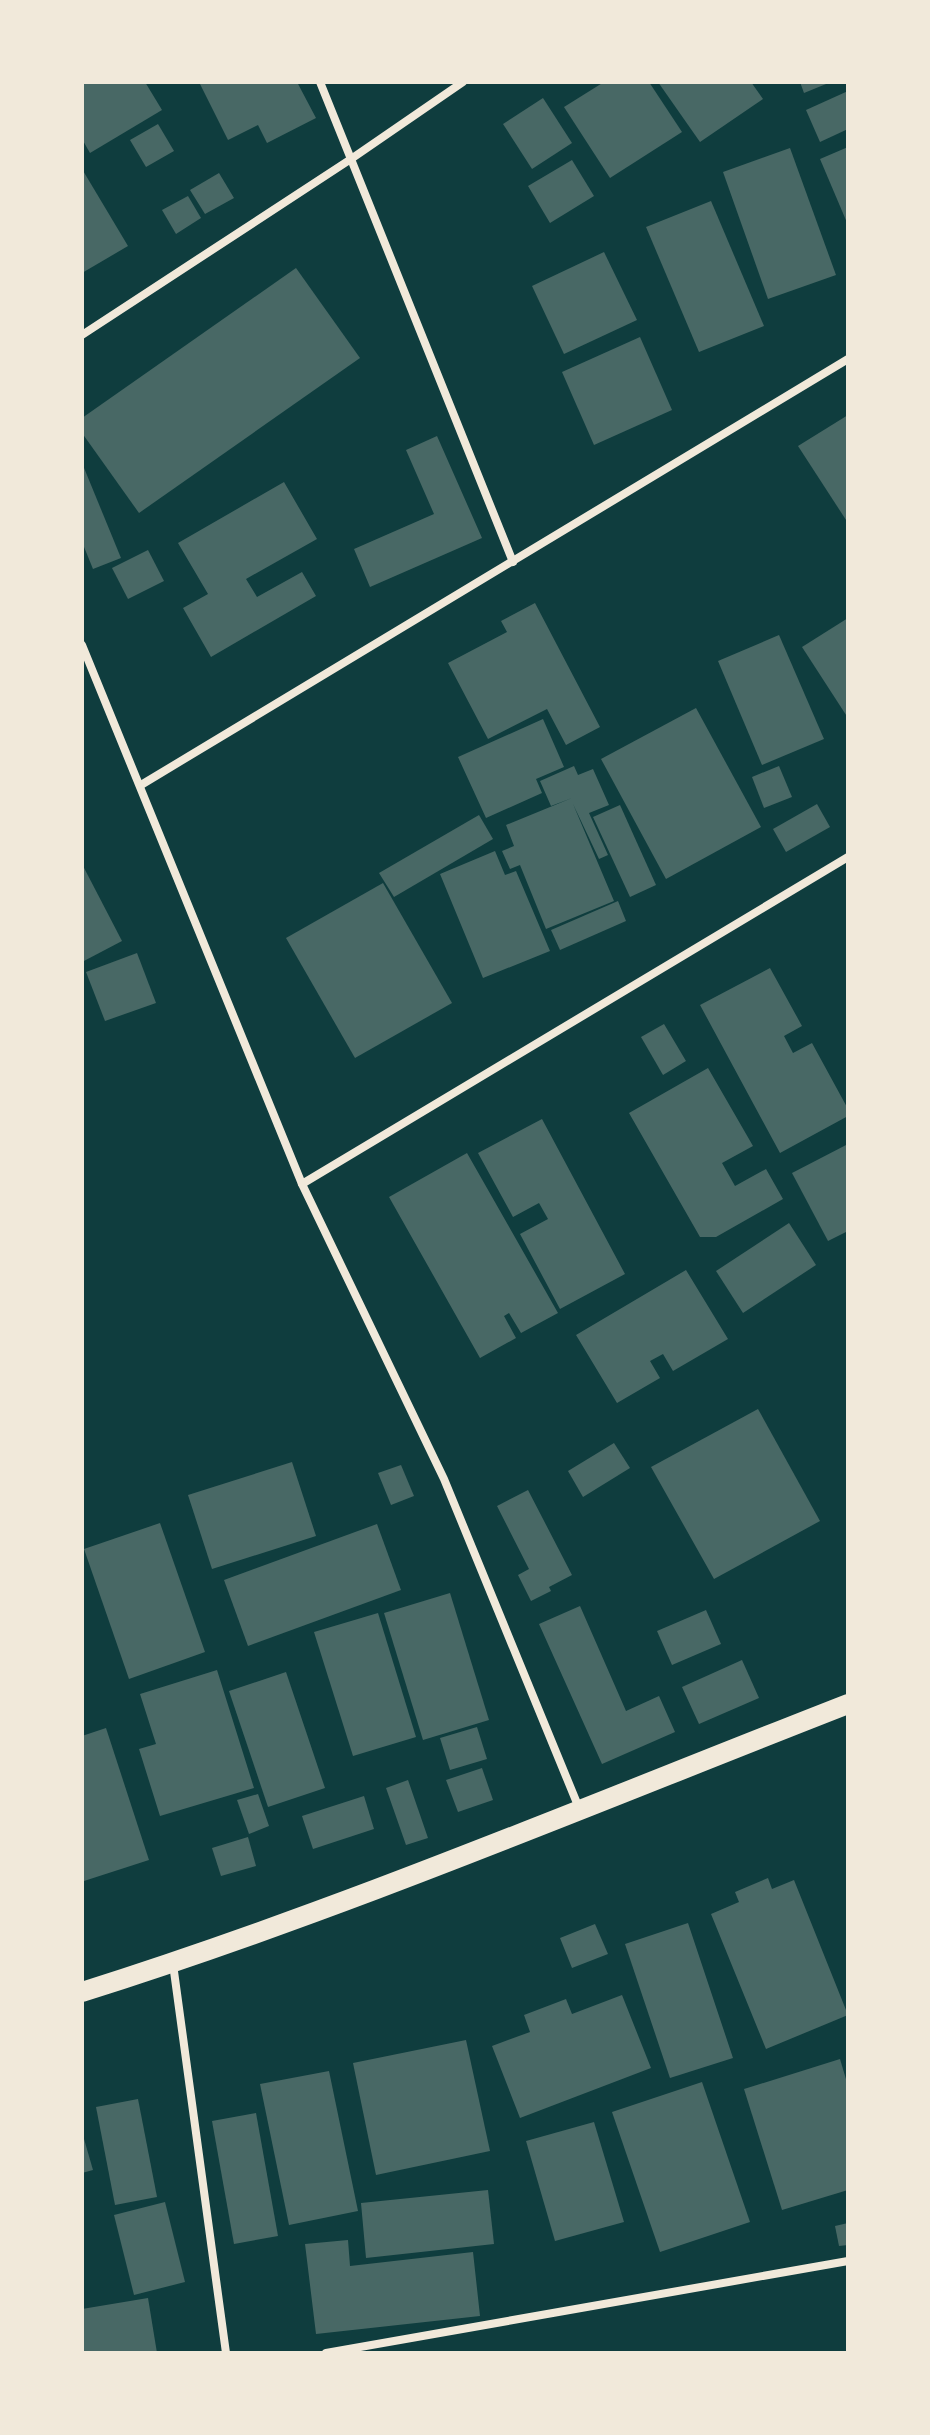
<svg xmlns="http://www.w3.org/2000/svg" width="930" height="2435" font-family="'Titillium Web',sans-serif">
  <rect width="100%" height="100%" fill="#0f3d3e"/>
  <g fill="#486865">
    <path d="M 82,82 L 145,82 L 162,110 L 90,153 L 82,139 Z"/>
    <path d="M 199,82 L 297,82 L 316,118 L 267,143 L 258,125 L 228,140 Z"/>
    <path d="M 604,82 L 649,82 L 682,132 L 610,178 L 564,107 Z"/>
    <path d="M 658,82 L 751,82 L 763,99 L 700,142 Z"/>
    <path d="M 800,82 L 831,82 L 804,93 Z"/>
    <path d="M 848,91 L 848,129 L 820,142 L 806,110 Z"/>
    <path d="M 543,98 L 572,143 L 532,169 L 503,124 Z"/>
    <path d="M 158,124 L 174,151 L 146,167 L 130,140 Z"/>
    <path d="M 848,147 L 848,225 L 820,159 Z"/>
    <path d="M 790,148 L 836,275 L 768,299 L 723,172 Z"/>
    <path d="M 572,160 L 594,196 L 550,223 L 528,186 Z"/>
    <path d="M 82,169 L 128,246 L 82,273 Z"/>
    <path d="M 219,173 L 234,198 L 205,214 L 190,190 Z"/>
    <path d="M 188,196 L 201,218 L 176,234 L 162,210 Z"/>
    <path d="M 711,201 L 764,326 L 699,352 L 646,227 Z"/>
    <path d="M 604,252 L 637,320 L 564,354 L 532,286 Z"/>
    <path d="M 296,268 L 360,358 L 139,513 L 82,433 L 82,418 Z"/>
    <path d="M 640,337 L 672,410 L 594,445 L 562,372 Z"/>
    <path d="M 848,415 L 848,523 L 798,446 Z"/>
    <path d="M 437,436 L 482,538 L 370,587 L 354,549 L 434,514 L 406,450 Z"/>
    <path d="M 82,463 L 121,558 L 93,569 L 82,542 Z"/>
    <path d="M 284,482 L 317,539 L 246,579 L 257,597 L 302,572 L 316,596 L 211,657 L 183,608 L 208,594 L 178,543 Z"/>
    <path d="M 148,550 L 164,581 L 128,599 L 112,568 Z"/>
    <path d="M 535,603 L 600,727 L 566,745 L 547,709 L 488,739 L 448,663 L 507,632 L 501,621 Z"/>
    <path d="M 848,618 L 848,718 L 802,647 Z"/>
    <path d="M 779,635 L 824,739 L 762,765 L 718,661 Z"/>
    <path d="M 696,708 L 761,827 L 666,879 L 601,759 Z"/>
    <path d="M 543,719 L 564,767 L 536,779 L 542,793 L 486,818 L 458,757 Z"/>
    <path d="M 574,766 L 578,775 L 593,769 L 609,805 L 589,813 L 608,855 L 599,859 L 573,804 L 614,901 L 546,929 L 520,865 L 510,869 L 502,851 L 514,846 L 506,825 L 572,798 L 551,806 L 540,781 Z"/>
    <path d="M 779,766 L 792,797 L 764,808 L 752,777 Z"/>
    <path d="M 817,804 L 830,827 L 786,852 L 773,829 Z"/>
    <path d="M 620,805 L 656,885 L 630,897 L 593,817 Z"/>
    <path d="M 479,815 L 493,839 L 394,897 L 379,873 Z"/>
    <path d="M 495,851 L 505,875 L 516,871 L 550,951 L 483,978 L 440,874 Z"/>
    <path d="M 82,864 L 122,941 L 82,962 Z"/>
    <path d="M 383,883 L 452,1003 L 355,1058 L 286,938 Z"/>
    <path d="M 618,901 L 626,921 L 560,950 L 551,930 Z"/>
    <path d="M 137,953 L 156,1003 L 105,1021 L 86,972 Z"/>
    <path d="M 770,968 L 802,1026 L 784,1036 L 793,1053 L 812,1043 L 848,1109 L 848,1116 L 780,1153 L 700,1005 Z"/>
    <path d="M 664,1024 L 686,1061 L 663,1075 L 641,1037 Z"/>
    <path d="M 708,1068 L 753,1146 L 722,1163 L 735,1186 L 766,1169 L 783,1199 L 716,1237 L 700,1237 L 629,1113 Z"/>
    <path d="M 542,1119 L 625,1274 L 560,1309 L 520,1234 L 548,1219 L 539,1203 L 513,1217 L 478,1153 Z"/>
    <path d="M 848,1144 L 848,1231 L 828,1241 L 792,1173 Z"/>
    <path d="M 467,1153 L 558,1313 L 521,1333 L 509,1313 L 504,1316 L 516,1338 L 480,1358 L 389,1197 Z"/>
    <path d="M 789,1223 L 816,1265 L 743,1313 L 716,1271 Z"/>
    <path d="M 686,1270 L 728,1339 L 673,1371 L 663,1354 L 650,1361 L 660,1378 L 617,1403 L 576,1335 Z"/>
    <path d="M 758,1409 L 820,1521 L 714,1579 L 651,1467 Z"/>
    <path d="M 614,1443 L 630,1468 L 583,1497 L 568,1471 Z"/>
    <path d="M 292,1462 L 316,1536 L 212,1569 L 188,1495 Z"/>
    <path d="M 401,1465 L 414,1496 L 391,1505 L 378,1473 Z"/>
    <path d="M 528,1490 L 572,1575 L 549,1587 L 551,1591 L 531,1601 L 518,1575 L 529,1569 L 497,1506 Z"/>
    <path d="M 160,1523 L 205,1652 L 129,1679 L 84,1549 Z"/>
    <path d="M 377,1524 L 401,1590 L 248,1646 L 224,1580 Z"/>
    <path d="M 450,1593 L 489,1720 L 423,1740 L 384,1613 Z"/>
    <path d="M 580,1606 L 626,1711 L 659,1696 L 675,1732 L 602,1764 L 539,1624 Z"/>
    <path d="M 706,1610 L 721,1644 L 672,1665 L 657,1631 Z"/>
    <path d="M 378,1613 L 416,1737 L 353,1756 L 314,1632 Z"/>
    <path d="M 742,1660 L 759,1698 L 699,1724 L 682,1687 Z"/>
    <path d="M 217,1670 L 254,1788 L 160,1816 L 139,1749 L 156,1744 L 140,1694 Z"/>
    <path d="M 286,1672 L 325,1788 L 268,1807 L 229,1691 Z"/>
    <path d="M 477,1727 L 487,1759 L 450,1770 L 440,1738 Z"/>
    <path d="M 106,1728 L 149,1860 L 84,1881 L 82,1874 L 82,1736 Z"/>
    <path d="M 482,1768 L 493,1800 L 458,1812 L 446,1780 Z"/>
    <path d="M 408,1780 L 428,1838 L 406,1845 L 386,1788 Z"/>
    <path d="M 258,1794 L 269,1826 L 249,1834 L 237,1800 Z"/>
    <path d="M 364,1796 L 374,1829 L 313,1849 L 302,1816 Z"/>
    <path d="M 248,1837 L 256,1866 L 221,1876 L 212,1848 Z"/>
    <path d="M 768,1878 L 772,1889 L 794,1880 L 848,2015 L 766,2049 L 711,1914 L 739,1902 L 735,1892 Z"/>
    <path d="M 688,1923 L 733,2058 L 670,2078 L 625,1944 Z"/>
    <path d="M 595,1924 L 608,1954 L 572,1968 L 560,1938 Z"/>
    <path d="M 622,1995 L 651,2068 L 520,2118 L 492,2046 L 530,2032 L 524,2015 L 566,1999 L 572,2014 Z"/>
    <path d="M 466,2040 L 490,2151 L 376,2175 L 353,2063 Z"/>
    <path d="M 840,2059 L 848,2086 L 848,2190 L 782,2210 L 744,2089 Z"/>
    <path d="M 329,2071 L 358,2211 L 289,2225 L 260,2084 Z"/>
    <path d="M 702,2082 L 750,2222 L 660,2252 L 612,2112 Z"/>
    <path d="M 138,2099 L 157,2197 L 115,2205 L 96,2107 Z"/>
    <path d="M 256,2113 L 278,2236 L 234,2244 L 212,2121 Z"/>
    <path d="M 594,2122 L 624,2222 L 555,2241 L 526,2141 Z"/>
    <path d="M 82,2132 L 93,2170 L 82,2173 Z"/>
    <path d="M 488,2190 L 494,2244 L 366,2258 L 361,2203 Z"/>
    <path d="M 165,2202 L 185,2282 L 134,2295 L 114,2215 Z"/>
    <path d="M 848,2223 L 848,2245 L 839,2246 L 835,2226 Z"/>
    <path d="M 348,2240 L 350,2266 L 473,2252 L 480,2316 L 316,2334 L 305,2244 Z"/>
    <path d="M 148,2298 L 157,2353 L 82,2353 L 82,2309 Z"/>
  </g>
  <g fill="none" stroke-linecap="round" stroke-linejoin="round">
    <g stroke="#f1e9da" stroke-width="8">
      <path d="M 320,82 L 513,562"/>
      <path d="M 82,335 L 351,159 L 463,82"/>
      <path d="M 82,645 L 302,1184 L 444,1479 L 579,1808"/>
      <path d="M 141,785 L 848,359"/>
      <path d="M 302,1184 L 848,857"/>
      <path d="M 173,1964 L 226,2353"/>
      <path d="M 326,2353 L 848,2261"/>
    </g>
    <path stroke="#f1e9da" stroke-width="20" d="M 82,1992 C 342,1910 594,1803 848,1704"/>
  </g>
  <rect width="930" height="2435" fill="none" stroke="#f1e9da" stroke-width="168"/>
</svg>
